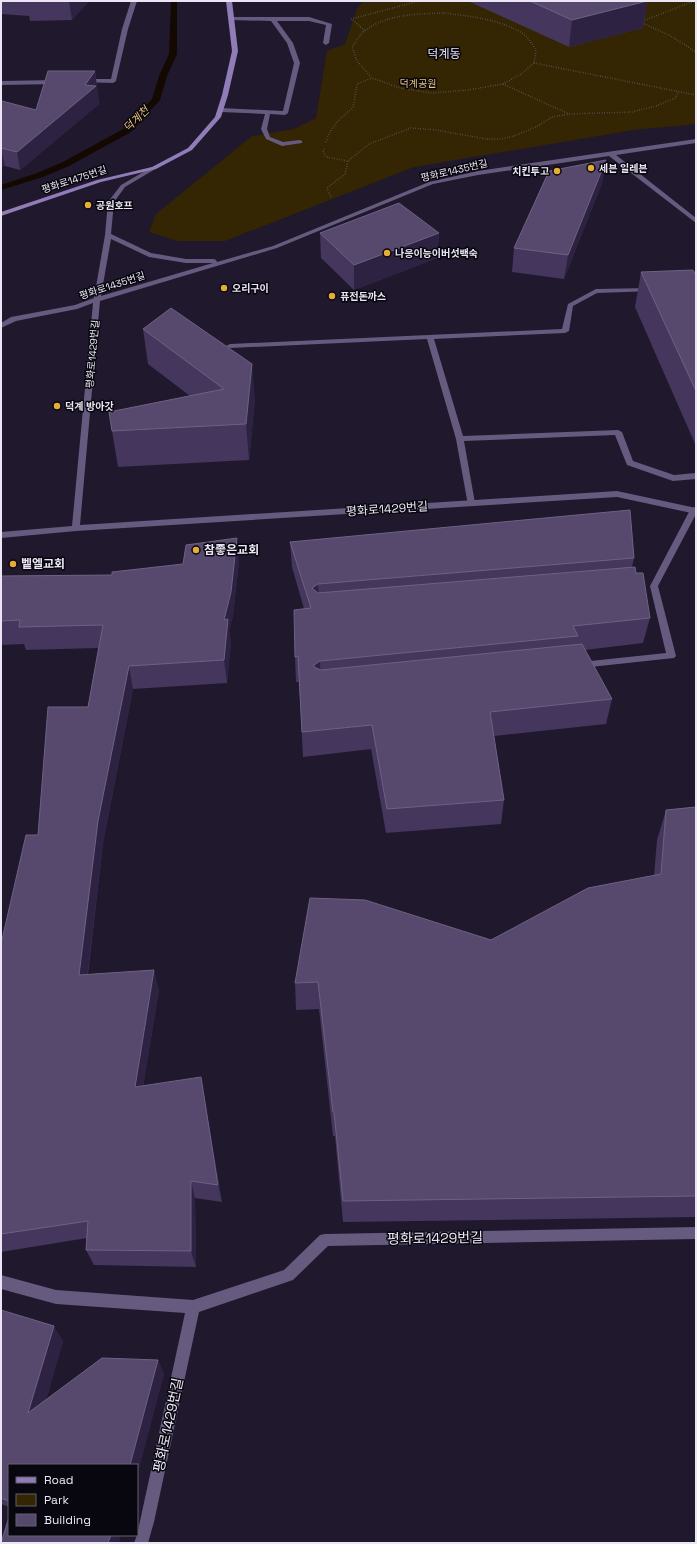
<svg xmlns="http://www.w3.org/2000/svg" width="697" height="1544" font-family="'Space Grotesk','Noto Sans KR',sans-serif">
  <rect width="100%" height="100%" fill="#20182d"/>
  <path fill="#342503" d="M 363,1 L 696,1 L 696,124 L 634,130 L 414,167 L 225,241 L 177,241 L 149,232 L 156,214 L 252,136 L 294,129 L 316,118 L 327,51 L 345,44 L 357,9 Z"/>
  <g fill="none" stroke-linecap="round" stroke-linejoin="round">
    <path fill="#140900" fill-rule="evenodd" d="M 171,1 L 177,1 L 177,54 L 167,76 L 160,100 L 131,132 L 69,166 L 43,177 L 1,190 L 1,185 L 37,173 L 63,162 L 125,128 L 152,99 L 159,76 L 169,54 Z"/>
    <g stroke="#736d7f" stroke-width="1.5" stroke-dasharray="0.5 2" stroke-linecap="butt">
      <path d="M 694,1 L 640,22 L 671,36 L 696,52"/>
      <path d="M 443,13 C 469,16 499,19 522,33 C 528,37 532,44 536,50 L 534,63 L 521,74 L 503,84 L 468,90 L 432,93 L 400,88 L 372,78 L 357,61 L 352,47 C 356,42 359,36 363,32 C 385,14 417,14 443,13 Z"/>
      <path d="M 351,19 L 419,1"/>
      <path d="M 353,20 L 365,31"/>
      <path d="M 534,63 L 696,95"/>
      <path d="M 503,84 L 569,114"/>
      <path d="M 326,142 C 331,126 340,118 353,108 L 357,84 L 372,78"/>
      <path d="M 324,149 L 323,151 L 326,157 L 348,161"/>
      <path d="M 331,197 L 327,188 L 345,174 L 348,161 L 369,144 L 411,128 L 436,130 L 486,139 L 500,139 L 514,136 L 538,126 L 552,117 L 569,114 L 632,112 L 656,106 L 675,98 L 679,92"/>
    </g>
    <g fill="#665a7e" fill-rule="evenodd">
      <path d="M 229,17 L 309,17 L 332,24 L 329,43 L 326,45 L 323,43 L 326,25 L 309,21 L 277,21 L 293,43 L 300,63 L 288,113 L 285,115 L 270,114 L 267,129 L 270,137 L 283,142 L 300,140 L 302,141 L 302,143 L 282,146 L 266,139 L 261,129 L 265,114 L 221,112 L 218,110 L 221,108 L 283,111 L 294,63 L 287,43 L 271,21 L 231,20 L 229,19 Z"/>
      <path d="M 651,288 L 654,290 L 653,291 L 597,293 L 573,306 L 569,331 L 565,333 L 434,339 L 463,436 L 618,430 L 622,432 L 633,461 L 674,475 L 696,473 L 696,479 L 673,481 L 627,465 L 615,435 L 464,441 L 475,503 L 471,506 L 468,505 L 456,439 L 427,339 L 230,348 L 226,346 L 230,344 L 562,329 L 568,304 L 596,289 Z"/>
      <path d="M 694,507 L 696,508 L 696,514 L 658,586 L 676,656 L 674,658 L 581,668 L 578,667 L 576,665 L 581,662 L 666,653 L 650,586 L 690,510 Z"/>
    </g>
    <g fill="#665a7e" fill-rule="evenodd">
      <path d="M 131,1 L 137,1 L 128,29 L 116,81 L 113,83 L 81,82 L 81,80 L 83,79 L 111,79 L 122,29 Z"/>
      <path d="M 1,81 L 57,80 L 60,82 L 57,84 L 1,85 Z"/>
      <path d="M 696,139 L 696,143 L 616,155 L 696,218 L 696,223 L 609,156 L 478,175 L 433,184 L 277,248 L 100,301 L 80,525 L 617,491 L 696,508 L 696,514 L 617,497 L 76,531 L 1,538 L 1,532 L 72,526 L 93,303 L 77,309 L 16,321 L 1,328 L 1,323 L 11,317 L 75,305 L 94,298 L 105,235 L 108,202 L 121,185 L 152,167 L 157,168 L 125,187 L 114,202 L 111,234 L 151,253 L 186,259 L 214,259 L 216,260 L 217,262 L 273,246 L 429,182 L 478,171 ZM 111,239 L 149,257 L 186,263 L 213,263 L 101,296 Z"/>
      <path d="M 696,1227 L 696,1239 L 328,1246 L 293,1280 L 199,1312 L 154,1522 L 148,1543 L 134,1543 L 137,1535 L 185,1313 L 56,1304 L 1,1289 L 1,1275 L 56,1290 L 193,1300 L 284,1270 L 320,1235 L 325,1234 Z"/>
    </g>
    <path fill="#907cb7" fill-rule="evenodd" d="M 226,1 L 232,1 L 238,51 L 228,95 L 221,117 L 192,150 L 156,169 L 101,182 L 1,216 L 1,212 L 97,180 L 152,167 L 188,148 L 215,117 L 222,95 L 232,51 Z"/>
  </g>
  <g fill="#44365c">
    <path d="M 1,1 L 89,1 L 72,20 L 30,21 L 29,16 L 1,14 Z"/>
    <path d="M 470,1 L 647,1 L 643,28 L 569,47 L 470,2 Z"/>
    <path d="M 95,71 L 99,104 L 20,170 L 5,166 L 1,167 L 1,102 L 36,110 Z"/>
    <path d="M 606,160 L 602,183 L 564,279 L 512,272 L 514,248 Z"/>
    <path d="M 320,233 L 439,233 L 437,258 L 354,290 L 321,258 Z"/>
    <path d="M 641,272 L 696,275 L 696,446 L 635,307 Z"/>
    <path d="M 143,329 L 255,399 L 249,460 L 118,467 L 112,431 L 190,396 L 148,364 Z"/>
    <path d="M 290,542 L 634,558 L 632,567 L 636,573 L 650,618 L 643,643 L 585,650 L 612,699 L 606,724 L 494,736 L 504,800 L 501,824 L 386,833 L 371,749 L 303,757 L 299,682 L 296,682 L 295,657 L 304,609 L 292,567 Z"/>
    <path d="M 239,561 L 233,615 L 229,631 L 231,642 L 227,683 L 133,689 L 103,843 L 88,974 L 159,990 L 143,1086 L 204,1096 L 222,1202 L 195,1198 L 196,1267 L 94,1265 L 86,1250 L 87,1238 L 1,1252 L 1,944 L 38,835 L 88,707 L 98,648 L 26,650 L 24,644 L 1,645 L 1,576 L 112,575 Z"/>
    <path d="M 696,807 L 696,1217 L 343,1222 L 335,1136 L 333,1136 L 319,1009 L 296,1010 L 295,983 L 491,940 L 654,875 L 657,840 L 666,810 Z"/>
    <path d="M 1,1310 L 63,1341 L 46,1400 L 158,1360 L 164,1375 L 9,1465 L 9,1507 L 1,1504 Z"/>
  </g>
  <g fill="#2e2243">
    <path d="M 69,1 L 89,1 L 72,20 Z"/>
    <path d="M 647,1 L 643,28 L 569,47 L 572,20 Z"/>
    <path d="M 95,71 L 99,104 L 20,170 L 17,152 L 85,85 Z"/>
    <path d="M 1,149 L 5,166 L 1,167 Z"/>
    <path d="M 606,160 L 602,183 L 564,279 L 568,255 Z"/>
    <path d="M 439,233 L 437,258 L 354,290 L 354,265 Z"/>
    <path d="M 252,364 L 255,399 L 249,460 L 246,424 Z"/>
    <path d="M 237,538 L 239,561 L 233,615 L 229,631 L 231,642 L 227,683 L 224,660 L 224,620 Z"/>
    <path d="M 318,584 L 319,610 L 312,588 Z"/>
    <path d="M 320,661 L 321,687 L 315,690 L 314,665 Z"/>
    <path d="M 129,666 L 133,689 L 103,843 L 85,995 L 79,975 L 98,821 Z"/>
    <path d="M 154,970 L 159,990 L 140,1106 L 135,1087 Z"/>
    <path d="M 201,1077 L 204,1096 L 222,1202 L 218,1185 Z"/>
    <path d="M 191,1181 L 195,1198 L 196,1267 L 191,1251 Z"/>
    <path d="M 54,1326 L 63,1341 L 39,1426 L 28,1413 Z"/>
    <path d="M 158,1360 L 164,1375 L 137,1476 L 137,1465 L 130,1465 Z"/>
    <path d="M 111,1535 L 121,1535 L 119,1543 L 108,1543 Z"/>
  </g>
  <g fill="#56496d" stroke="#6d6282">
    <path d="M 530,1 L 647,1 L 572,20 Z"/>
    <path d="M 48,71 L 95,71 L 85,85 L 96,86 L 17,152 L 1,148 L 1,102 L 2,101 L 36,110 Z"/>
    <path d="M 606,160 L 568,255 L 514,248 L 549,171 Z"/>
    <path d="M 399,203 L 439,233 L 354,265 L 320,233 Z"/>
    <path d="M 693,270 L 696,275 L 696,391 L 641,272 Z"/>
    <path d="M 171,308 L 252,364 L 246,424 L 112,431 L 109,412 L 224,389 L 143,329 Z"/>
    <path d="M 630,510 L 634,558 L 318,584 L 312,588 L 318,593 L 635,567 L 636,573 L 643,573 L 650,618 L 573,626 L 578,636 L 320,661 L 314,665 L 314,667 L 321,670 L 582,644 L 612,699 L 490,712 L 504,800 L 387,809 L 372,725 L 302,732 L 298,656 L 295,657 L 294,610 L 311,608 L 290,542 Z"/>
    <path d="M 237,538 L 231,592 L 224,620 L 228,619 L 224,660 L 129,666 L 98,821 L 79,975 L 154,970 L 135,1087 L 201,1077 L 218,1185 L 191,1181 L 191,1251 L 86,1250 L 88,1221 L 1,1234 L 1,966 L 2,956 L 1,956 L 1,944 L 26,835 L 38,835 L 48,707 L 88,707 L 103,625 L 19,627 L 20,620 L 1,621 L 1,576 L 112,575 L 112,572 L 183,564 L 186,545 Z"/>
    <path d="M 696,807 L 696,1196 L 343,1201 L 334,1112 L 333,1112 L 318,982 L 295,983 L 310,898 L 365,900 L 491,940 L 588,888 L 661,874 L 666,810 Z"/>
    <path d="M 1,1310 L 54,1326 L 28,1413 L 102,1358 L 158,1360 L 130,1465 L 9,1465 L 9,1501 L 1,1498 Z"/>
    <path d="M 9,1517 L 9,1535 L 111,1535 L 108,1543 L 1,1543 Z"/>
  </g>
  <g fill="#e4ad35" stroke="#08060e" stroke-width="1.5">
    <circle cx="591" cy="168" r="4"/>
    <circle cx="557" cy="171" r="4"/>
    <circle cx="88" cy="205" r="4"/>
    <circle cx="387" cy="253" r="4"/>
    <circle cx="224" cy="288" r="4"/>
    <circle cx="332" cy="296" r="4"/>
    <circle cx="57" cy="406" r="4"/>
    <circle cx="196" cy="550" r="4"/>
    <circle cx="13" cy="564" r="4"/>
  </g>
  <g text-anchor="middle" stroke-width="3" stroke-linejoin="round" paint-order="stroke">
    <g font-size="10" fill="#e8c279" stroke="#08060e">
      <text x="418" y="87">덕계공원</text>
    </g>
    <g font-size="10" font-weight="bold" fill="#ebe6f5" stroke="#08060e" text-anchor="start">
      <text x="599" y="172">세븐 일레븐</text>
      <text x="549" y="175" text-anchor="end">치킨투고</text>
      <text x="96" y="209">공원호프</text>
      <text x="395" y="257">나응이능이버섯백숙</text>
      <text x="232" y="292">오리구이</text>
      <text x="340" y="300">퓨전돈까스</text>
      <text x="65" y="410">덕계 방아갓</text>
    </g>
    <g font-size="10" fill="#ebe6f5" stroke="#08060e">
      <text transform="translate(454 170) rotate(-13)" y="4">평화로1435번길</text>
      <text transform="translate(74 179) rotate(-18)" y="4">평화로1475번길</text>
      <text transform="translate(112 285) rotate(-18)" y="4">평화로1435번길</text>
      <text transform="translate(92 354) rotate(-85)" y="4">평화로1429번길</text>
    </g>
    <g font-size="11" font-style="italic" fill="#e9c37a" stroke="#08060e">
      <text transform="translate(136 119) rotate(-44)" y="4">덕계천</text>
    </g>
    <g font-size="12" fill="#ebe6f5" stroke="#08060e">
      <text x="444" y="58">덕계동</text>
    </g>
    <g font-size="12" fill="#ebe6f5" stroke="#08060e">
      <text transform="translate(387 509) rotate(-4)" y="4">평화로1429번길</text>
    </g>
    <g font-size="12" font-weight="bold" fill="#ebe6f5" stroke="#08060e" text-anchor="start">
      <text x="204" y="554">참좋은교회</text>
      <text x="21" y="568">벹엘교회</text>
    </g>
    <g font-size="14" fill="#ebe6f5" stroke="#08060e">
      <text transform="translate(435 1238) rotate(-1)" y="5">평화로1429번길</text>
      <text transform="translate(168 1425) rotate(-78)" y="5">평화로1429번길</text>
    </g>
  </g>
  <rect width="697" height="1544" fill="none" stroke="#ebe6f5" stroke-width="4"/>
  <rect x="8" y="1464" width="130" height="72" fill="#08060e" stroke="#63606a"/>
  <rect x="16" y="1477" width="20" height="6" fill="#907cb7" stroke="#63606a"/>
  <text x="44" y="1484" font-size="12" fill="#ebe6f5">Road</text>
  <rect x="16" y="1494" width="20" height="12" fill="#342503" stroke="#63606a"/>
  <text x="44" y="1504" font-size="12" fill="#ebe6f5">Park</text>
  <rect x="16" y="1514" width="20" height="12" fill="#56496d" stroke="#63606a"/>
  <text x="44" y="1524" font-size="12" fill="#ebe6f5">Building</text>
</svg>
